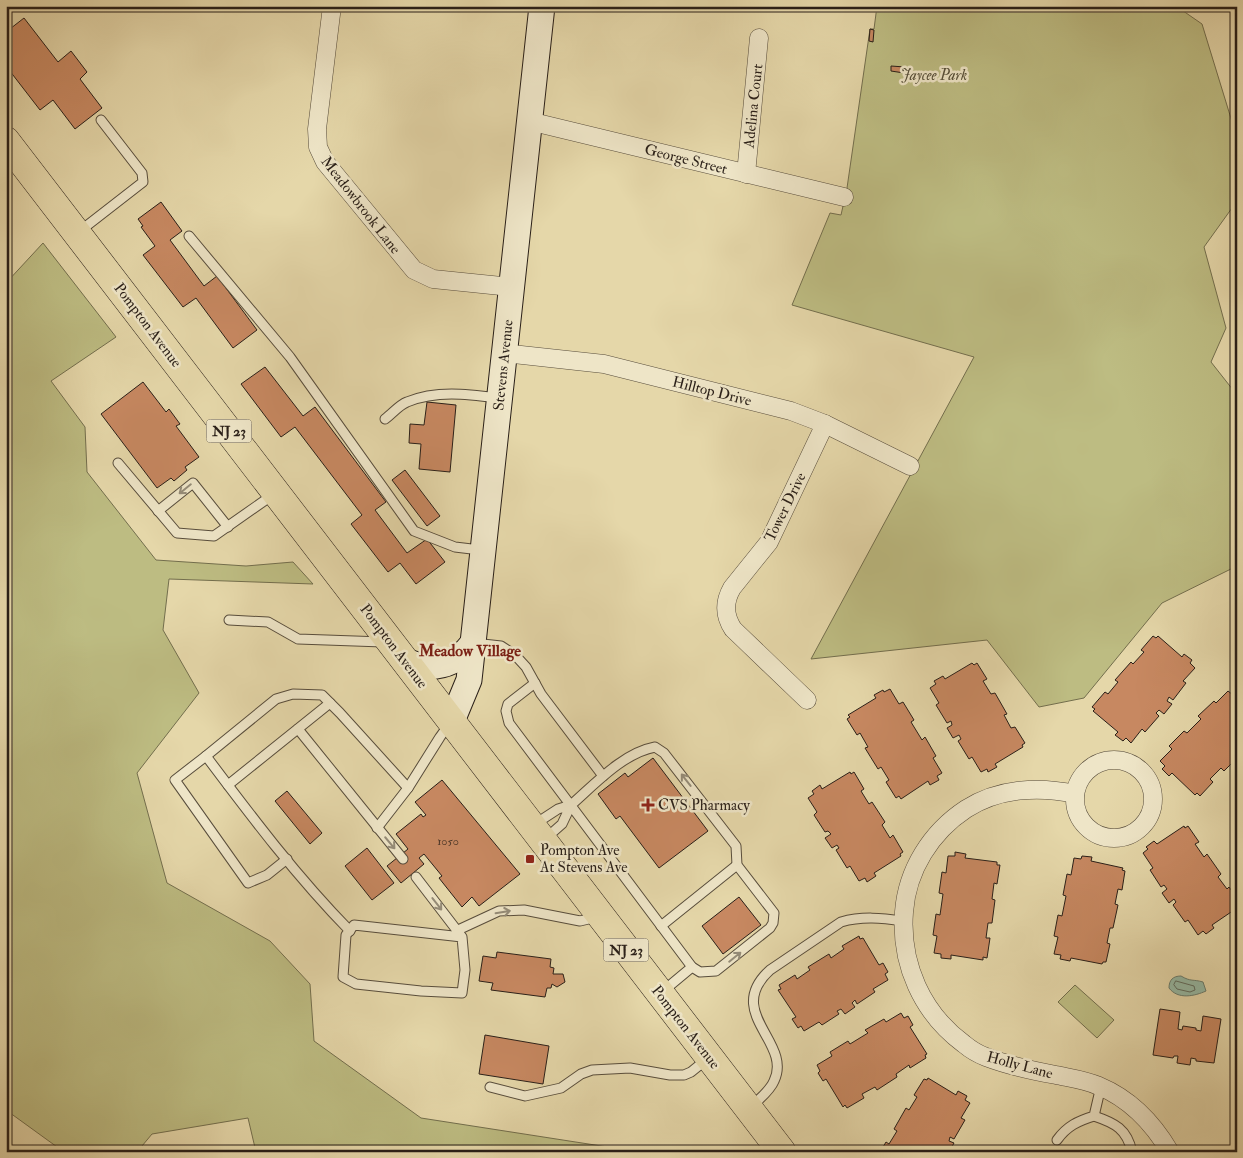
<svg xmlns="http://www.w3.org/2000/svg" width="1243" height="1158" font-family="'IM FELL Double Pica',serif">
  <rect width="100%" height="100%" fill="#e5d7a9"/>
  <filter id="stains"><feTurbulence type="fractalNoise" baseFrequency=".004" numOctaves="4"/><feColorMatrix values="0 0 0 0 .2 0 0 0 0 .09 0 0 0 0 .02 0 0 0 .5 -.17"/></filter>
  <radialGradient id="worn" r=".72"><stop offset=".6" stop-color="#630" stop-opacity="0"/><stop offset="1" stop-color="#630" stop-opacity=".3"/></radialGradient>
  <g fill="#bdbc82" stroke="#736e4d">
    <path d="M 877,6 L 1176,6 L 1202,24 L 1237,138 L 1237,201 L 1204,247 L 1226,328 L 1211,362 L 1237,395 L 1237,566 L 1162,603 L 1084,698 L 1039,707 L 987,640 L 811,659 L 974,357 L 792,305 L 830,213 L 841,215 L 847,188 L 870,29 L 874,29 Z"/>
    <path d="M 43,243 L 116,337 L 51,381 L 85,427 L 87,472 L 156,560 L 246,566 L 293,562 L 313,584 L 169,579 L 163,630 L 199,693 L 137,773 L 167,883 L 270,941 L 310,984 L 314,1041 L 421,1118 L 640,1152 L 256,1152 L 248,1118 L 152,1134 L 137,1152 L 64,1152 L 6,1110 L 6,283 Z"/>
    <path d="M 1075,985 L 1114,1020 L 1097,1038 L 1058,1002 Z"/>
  </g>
  <path fill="#96baa5" stroke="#6a7c6d" d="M 1181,976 C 1191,982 1193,979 1203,982 L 1206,991 C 1195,996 1178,1000 1169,988 C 1169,980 1173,976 1181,976 Z"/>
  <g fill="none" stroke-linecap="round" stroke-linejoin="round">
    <path stroke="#606c5e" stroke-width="1" d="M 1176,981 L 1194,986 L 1195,990 L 1190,992 L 1177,989 L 1174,985 Z"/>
  </g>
  <g fill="#c78861" stroke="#291f18">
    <path d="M 24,18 L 58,62 L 71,51 L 87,72 L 80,79 L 102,108 L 75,129 L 53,100 L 40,110 L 6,66 L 6,32 Z"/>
    <path d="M 870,29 L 874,30 L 873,42 L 869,41 Z"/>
    <path d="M 891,66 L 905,67 L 904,73 L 891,71 Z"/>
    <path d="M 161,202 L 182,231 L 170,240 L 204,286 L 217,276 L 257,330 L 233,348 L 196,298 L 183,307 L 143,255 L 155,246 L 141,227 L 143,226 L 138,219 Z"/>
    <path d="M 265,367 L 303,416 L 315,407 L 386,502 L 375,510 L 407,553 L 427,539 L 445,562 L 416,584 L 400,563 L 388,572 L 351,524 L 362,515 L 295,427 L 281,437 L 241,384 Z"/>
    <path d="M 143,382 L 166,412 L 169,409 L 180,424 L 176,426 L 199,457 L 185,467 L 187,470 L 174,481 L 171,478 L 157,488 L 101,414 Z"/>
    <path d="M 427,402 L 456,405 L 450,472 L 419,469 L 421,444 L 409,443 L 410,424 L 424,425 Z"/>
    <path d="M 405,470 L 440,516 L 427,526 L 392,480 Z"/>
    <path d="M 1153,636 L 1156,638 L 1158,636 L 1182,657 L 1184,654 L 1192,660 L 1190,663 L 1195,668 L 1183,681 L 1186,683 L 1173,700 L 1169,697 L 1167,701 L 1172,704 L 1164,714 L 1159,710 L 1156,713 L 1159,716 L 1145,732 L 1142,729 L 1131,743 L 1126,738 L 1123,741 L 1115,735 L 1118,732 L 1093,711 L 1095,709 L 1092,707 L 1105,692 L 1108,694 L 1118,682 L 1115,680 L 1131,662 L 1133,664 L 1144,652 L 1141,650 Z"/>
    <path d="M 972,663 L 974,665 L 977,663 L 987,679 L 983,681 L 991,694 L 995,693 L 1007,714 L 1004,715 L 1011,728 L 1015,727 L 1025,743 L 1022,745 L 1023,747 L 995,764 L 997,767 L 988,772 L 987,769 L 981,772 L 972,757 L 969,759 L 958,741 L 961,739 L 959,735 L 953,738 L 947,728 L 952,725 L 951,721 L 947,723 L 936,705 L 939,703 L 930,688 L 936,684 L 934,681 L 943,676 L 945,679 Z"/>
    <path d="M 890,689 L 899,704 L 903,702 L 914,720 L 911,722 L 922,740 L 925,737 L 936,756 L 933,758 L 942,773 L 937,776 L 939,780 L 930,785 L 928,781 L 901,799 L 899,796 L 896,798 L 886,782 L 889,780 L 881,767 L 878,769 L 865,748 L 868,747 L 860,733 L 857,735 L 847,719 L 850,717 L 848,715 L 876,698 L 874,695 L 883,690 L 884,692 Z"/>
    <path d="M 1228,691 L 1233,695 L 1237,693 L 1237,758 L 1224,771 L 1221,768 L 1210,779 L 1213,782 L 1200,796 L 1197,793 L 1195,795 L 1172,773 L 1169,776 L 1162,769 L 1165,766 L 1160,761 L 1172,749 L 1169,746 L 1184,731 L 1187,733 L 1201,719 L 1198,716 L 1214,701 L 1216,703 Z"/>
    <path d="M 653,758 L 708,831 L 659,868 L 620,816 L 616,819 L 598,794 L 625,773 L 628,777 Z"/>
    <path d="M 850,772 L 851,774 L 854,772 L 864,789 L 861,791 L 869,804 L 872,802 L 885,822 L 882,825 L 890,838 L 893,835 L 903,852 L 900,854 L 901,856 L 874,873 L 876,876 L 867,882 L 865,878 L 859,881 L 850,866 L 847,868 L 836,850 L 839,848 L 837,845 L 832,848 L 825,838 L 831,834 L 828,831 L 825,832 L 814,815 L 817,812 L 808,798 L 814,794 L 812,791 L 820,785 L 822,789 Z"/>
    <path d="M 442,780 L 520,874 L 479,906 L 472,897 L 462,907 L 439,878 L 442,876 L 424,854 L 419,858 L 424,864 L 401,883 L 387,866 L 408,849 L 396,834 L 421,814 L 423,817 L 426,815 L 415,802 Z"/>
    <path d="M 287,791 L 322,833 L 310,844 L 275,801 Z"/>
    <path d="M 1184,826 L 1185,828 L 1188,826 L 1199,842 L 1195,844 L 1204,857 L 1207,854 L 1221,874 L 1218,877 L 1227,889 L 1229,887 L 1237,898 L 1237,908 L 1212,925 L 1214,928 L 1206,934 L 1203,931 L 1198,935 L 1188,920 L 1185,922 L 1173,905 L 1176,902 L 1174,899 L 1169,903 L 1162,893 L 1167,889 L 1164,885 L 1161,887 L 1150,870 L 1153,868 L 1143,853 L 1148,849 L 1146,847 L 1154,841 L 1157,844 Z"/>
    <path d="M 367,848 L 394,883 L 372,900 L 345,866 Z"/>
    <path d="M 955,852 L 966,854 L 965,858 L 997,862 L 997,865 L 1000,865 L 997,884 L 994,883 L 992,899 L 995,900 L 992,923 L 988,923 L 986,938 L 990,938 L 987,958 L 983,957 L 983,960 L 951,955 L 951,959 L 941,958 L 941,954 L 934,953 L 937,936 L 933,935 L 936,914 L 940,915 L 943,894 L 939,893 L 942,872 L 946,873 L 948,856 L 955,856 Z"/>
    <path d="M 1082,856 L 1092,857 L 1091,861 L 1123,868 L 1122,870 L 1125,871 L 1122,890 L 1118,889 L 1115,904 L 1118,905 L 1113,928 L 1110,928 L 1107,943 L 1110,944 L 1106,962 L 1103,962 L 1102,964 L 1071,958 L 1070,961 L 1060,959 L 1061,955 L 1054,954 L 1058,937 L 1054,936 L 1058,915 L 1062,916 L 1066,896 L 1063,895 L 1067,874 L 1071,875 L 1074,858 L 1081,859 Z"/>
    <path d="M 739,897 L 761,925 L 723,954 L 702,926 Z"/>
    <path d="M 859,936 L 860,939 L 863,938 L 879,965 L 883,963 L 888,972 L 885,974 L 888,980 L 873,989 L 875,992 L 857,1004 L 855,1000 L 852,1003 L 855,1007 L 845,1014 L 841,1009 L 837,1011 L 839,1014 L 822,1025 L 819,1022 L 804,1031 L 801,1026 L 798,1028 L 792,1019 L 796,1017 L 778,990 L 781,989 L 779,985 L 795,975 L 797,979 L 810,970 L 808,967 L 829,954 L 831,958 L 844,949 L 842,946 Z"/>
    <path d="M 497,952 L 551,959 L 550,967 L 554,968 L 553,974 L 563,974 L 565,982 L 557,987 L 552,984 L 551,988 L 547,988 L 545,997 L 491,990 L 493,983 L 479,981 L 483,956 L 496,958 Z"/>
    <path d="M 1160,1009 L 1180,1012 L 1178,1029 L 1182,1030 L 1183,1026 L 1196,1028 L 1196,1030 L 1201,1031 L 1203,1016 L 1221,1019 L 1214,1063 L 1196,1061 L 1196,1059 L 1191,1058 L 1190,1065 L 1177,1063 L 1178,1056 L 1174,1056 L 1173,1058 L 1153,1055 Z"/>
    <path d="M 901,1013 L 904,1018 L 908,1016 L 913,1025 L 910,1027 L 927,1054 L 925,1055 L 926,1058 L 910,1068 L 909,1065 L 896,1074 L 897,1077 L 877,1090 L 875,1087 L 862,1094 L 864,1098 L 847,1108 L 845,1105 L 843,1107 L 826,1079 L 823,1081 L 818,1073 L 820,1071 L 817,1065 L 832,1056 L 830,1052 L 848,1041 L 850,1044 L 868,1033 L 865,1030 L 884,1019 L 886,1022 Z"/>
    <path d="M 485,1035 L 549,1046 L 543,1084 L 479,1074 Z"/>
    <path d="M 928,1078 L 956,1095 L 958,1091 L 967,1096 L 965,1100 L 970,1103 L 961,1118 L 965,1120 L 954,1139 L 950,1137 L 949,1141 L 954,1143 L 949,1152 L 880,1152 L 886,1142 L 889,1144 L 897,1131 L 894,1129 L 906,1108 L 909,1110 L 917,1097 L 914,1095 L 924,1079 L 927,1080 Z"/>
    <path d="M 1030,1149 L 1049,1152 L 1026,1152 L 1029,1151 Z"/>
  </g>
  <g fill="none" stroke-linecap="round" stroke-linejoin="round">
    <defs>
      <g id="service">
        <path d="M 80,231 L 143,182 L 142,173 L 101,120"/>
        <path d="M 189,236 L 290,357 L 414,531 L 455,547 L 480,550"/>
        <path d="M 385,419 C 392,414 399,405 407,402 C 436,390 467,394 497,398"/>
        <path d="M 118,463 L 177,533 L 214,536 L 274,494"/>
        <path d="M 158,511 L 193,483 L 228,527"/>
        <path d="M 229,620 L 268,622 L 298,639 L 383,642"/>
        <path d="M 474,643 L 501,646 L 515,655 L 526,667 L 541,694 L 603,776"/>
        <path d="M 535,683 L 508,704 L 506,711 L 509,723 L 692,967 L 700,972 L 716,971 L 770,928 L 773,923 L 774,913 L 737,865 L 736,846 L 664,753 L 655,747 C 623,753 595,784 571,805"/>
        <path d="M 298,729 L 403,859"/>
        <path d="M 206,756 L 175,780 L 248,883 L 267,875 L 287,859"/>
        <path d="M 228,785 L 330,703"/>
        <path d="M 535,824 L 558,809 L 571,805 L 562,824 L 545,839"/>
        <path d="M 377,828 L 408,788 L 440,737 L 450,723"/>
        <path d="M 416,877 L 462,937 L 465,970 L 462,993 L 421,991 L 356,984 L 343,977 L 346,935 L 354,925 L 462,937"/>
        <path d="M 661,926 L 737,865"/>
        <path d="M 458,930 L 499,911 L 524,910 L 580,921 L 597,917"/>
        <path d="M 350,931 C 297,877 251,816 206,756 L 276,699 L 293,694 L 322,695 L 340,713 L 408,788"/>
        <path d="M 662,992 L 692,967"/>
        <path d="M 490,1087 L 525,1096 L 561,1088 L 581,1074 L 592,1070 L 630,1068 L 670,1075 L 684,1075 L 691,1072 L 707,1059"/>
        <path d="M 751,1107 C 759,1099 770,1091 774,1081 C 793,1042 723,1013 770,970 L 841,922 C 862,916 882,918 903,921"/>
        <path d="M 1094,1116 C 1115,1123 1127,1129 1132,1152"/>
        <path d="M 1057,1140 C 1067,1126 1078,1121 1094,1116 L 1101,1086"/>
      </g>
      <g id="minor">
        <path d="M 332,6 L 317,129 L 318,147 L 325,162 L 414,270 L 433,279 L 511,287"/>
        <path d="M 529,121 L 844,197"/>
        <path d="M 746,174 L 759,38"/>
        <path d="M 504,353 L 604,364 L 791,411 L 825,424 L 910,466"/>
        <path d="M 807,700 L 733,629 C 724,615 724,602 732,588 L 769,542 L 825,424"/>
        <circle cx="1114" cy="799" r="39"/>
        <path d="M 1075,794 C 1039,786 999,788 966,809 C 931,832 907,870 904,912 C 900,964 922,1013 964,1044 C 970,1049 978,1054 986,1057 C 1007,1065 1034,1071 1056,1075 C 1070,1078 1086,1080 1099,1086 C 1130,1099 1153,1123 1170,1152"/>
      </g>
      <g id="secondary">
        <path d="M 404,660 C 430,673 456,666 473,643"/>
        <path d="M 452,721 L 469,680 L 542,6"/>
      </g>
      <path id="primary" d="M 6,141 L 782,1152"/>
    </defs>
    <use href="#service" stroke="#584d3c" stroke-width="11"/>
    <use href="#minor" stroke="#584d3c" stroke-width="19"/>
    <use href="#secondary" stroke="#291f18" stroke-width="27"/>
    <use href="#primary" stroke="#291f18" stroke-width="29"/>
    <use href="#service" stroke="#eee5c7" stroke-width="9"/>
    <use href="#minor" stroke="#eee5c7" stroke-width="18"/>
    <use href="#secondary" stroke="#eee5c7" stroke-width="25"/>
    <use href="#primary" stroke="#e5d7a9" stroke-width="28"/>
  </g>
  <defs><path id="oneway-shaft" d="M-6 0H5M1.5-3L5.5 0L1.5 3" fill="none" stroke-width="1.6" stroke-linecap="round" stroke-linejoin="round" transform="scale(1.25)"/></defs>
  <g stroke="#958c78">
    <use href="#oneway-shaft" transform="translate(185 489) rotate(141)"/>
    <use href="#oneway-shaft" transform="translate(686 780) rotate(-128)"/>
    <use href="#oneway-shaft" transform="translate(390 843) rotate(50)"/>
    <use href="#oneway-shaft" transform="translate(437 904) rotate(52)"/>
    <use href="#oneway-shaft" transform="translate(503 912) rotate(-9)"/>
    <use href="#oneway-shaft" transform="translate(735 957) rotate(-39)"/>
  </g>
  <g fill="#8f2418" stroke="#eee5c7" stroke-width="2">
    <path d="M645.5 797.5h5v5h5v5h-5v5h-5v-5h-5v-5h5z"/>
    <rect x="525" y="854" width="10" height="10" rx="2.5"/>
  </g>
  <g text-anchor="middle" stroke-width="5" stroke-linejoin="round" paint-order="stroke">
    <g font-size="12" fill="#50392a">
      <text x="448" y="845">1050</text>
    </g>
    <g fill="#eee5c7" stroke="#645a4c" stroke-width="1">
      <rect x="206.5" y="419.5" width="45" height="23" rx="4"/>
      <rect x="603.5" y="938.5" width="45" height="23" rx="4"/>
    </g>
    <g font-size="14" font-weight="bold" fill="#291f18">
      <text x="229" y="436">NJ 23</text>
      <text x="626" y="955">NJ 23</text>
    </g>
    <g font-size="15" font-style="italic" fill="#554e38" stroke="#eee5c7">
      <text x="934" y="80">Jaycee Park</text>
    </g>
    <g font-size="15" fill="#291f18" stroke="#eee5c7">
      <text transform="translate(753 106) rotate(-84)" y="5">Adelina Court</text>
      <text transform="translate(686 159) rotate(14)" y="5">George Street</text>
      <text transform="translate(361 205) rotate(52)" y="5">Meadowbrook Lane</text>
      <text transform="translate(148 325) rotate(53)" y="5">Pompton Avenue</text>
      <text transform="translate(503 365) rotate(-84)" y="5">Stevens Avenue</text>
      <text transform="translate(712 391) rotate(14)" y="5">Hilltop Drive</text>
      <text transform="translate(785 507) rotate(-64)" y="5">Tower Drive</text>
      <text transform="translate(394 646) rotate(53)" y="5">Pompton Avenue</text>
      <text transform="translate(686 1027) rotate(52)" y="5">Pompton Avenue</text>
      <text transform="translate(1020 1065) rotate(15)" y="5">Holly Lane</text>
    </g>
    <g font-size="15" fill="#291f18" stroke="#eee5c7" text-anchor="start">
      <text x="658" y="810">CVS Pharmacy</text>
      <text x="540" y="855">Pompton Ave<tspan x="540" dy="17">At Stevens Ave</tspan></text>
    </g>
    <g font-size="16" font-weight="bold" fill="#7a1f14" stroke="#eee5c7">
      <text x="470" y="656">Meadow Village</text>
    </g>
  </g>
  <rect width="1243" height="1158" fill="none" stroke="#e5d7a9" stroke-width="25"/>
  <rect x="8" y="8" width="1228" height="1143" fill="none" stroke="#291f18" stroke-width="2.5"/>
  <rect x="12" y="12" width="1218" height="1133" fill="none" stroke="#291f18"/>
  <rect width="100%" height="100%" filter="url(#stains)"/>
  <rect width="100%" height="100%" fill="url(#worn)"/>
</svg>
